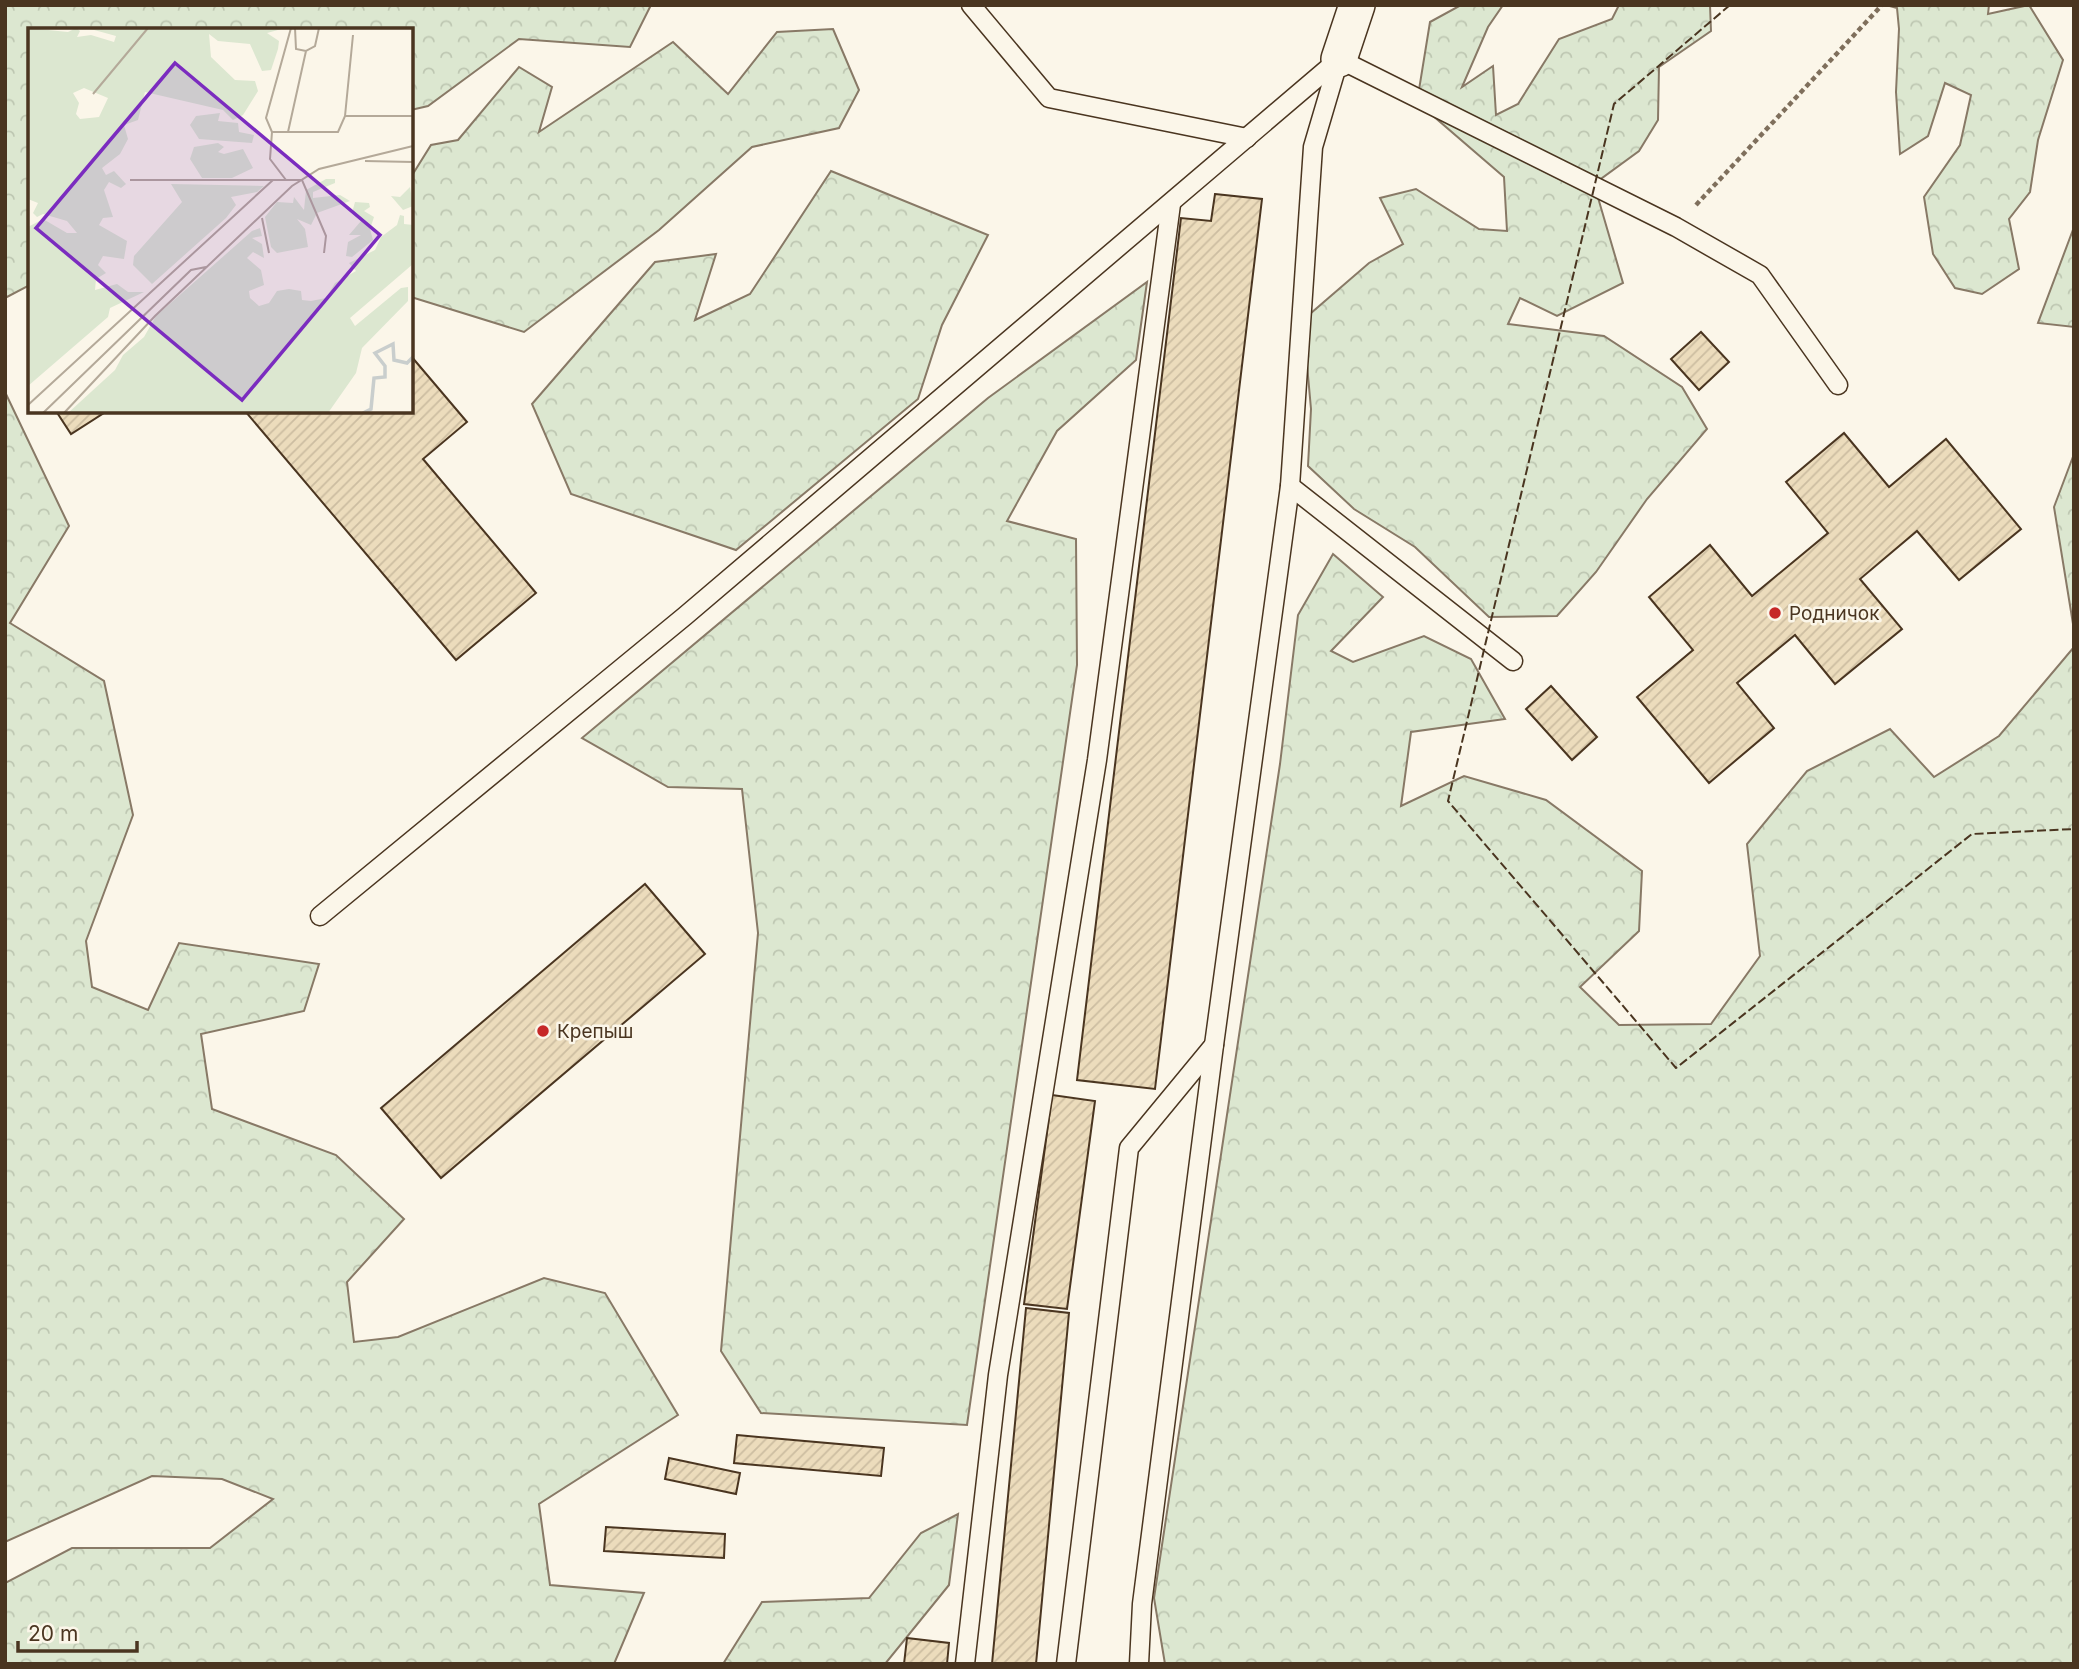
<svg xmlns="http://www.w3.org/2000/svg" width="2079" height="1669" font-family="Inter,sans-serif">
  <defs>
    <pattern id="forest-crowns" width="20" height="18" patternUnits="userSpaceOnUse" patternTransform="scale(1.75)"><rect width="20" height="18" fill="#dce7d0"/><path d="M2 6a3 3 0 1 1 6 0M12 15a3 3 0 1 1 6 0" fill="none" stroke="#bec7b2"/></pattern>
    <pattern id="building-hatch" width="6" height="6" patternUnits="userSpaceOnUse" patternTransform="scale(1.75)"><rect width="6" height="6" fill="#ecdcbc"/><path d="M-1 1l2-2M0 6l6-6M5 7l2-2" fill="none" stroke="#ccbda1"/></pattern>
  </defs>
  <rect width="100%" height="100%" fill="#fbf6e9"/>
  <g fill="url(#forest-crowns)" stroke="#887966" stroke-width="2">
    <path d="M 5,5 L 651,5 L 630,47 L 519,39 L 428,106 L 411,110 L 411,30 L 30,30 L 30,285 L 5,298 Z"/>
    <path d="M 1461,5 L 1503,5 L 1488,27 L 1462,87 L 1493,66 L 1496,115 L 1518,104 L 1559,39 L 1612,19 L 1619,5 L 1710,5 L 1711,31 L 1659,67 L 1658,120 L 1639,151 L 1594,184 L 1623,283 L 1557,316 L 1520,298 L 1508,324 L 1604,336 L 1682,387 L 1707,429 L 1647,499 L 1596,572 L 1557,616 L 1489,617 L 1415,547 L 1354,509 L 1308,466 L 1311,409 L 1303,320 L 1369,263 L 1403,244 L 1380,198 L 1416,189 L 1479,229 L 1507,231 L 1504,177 L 1417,102 L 1430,22 Z"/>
    <path d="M 1886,5 L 1989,5 L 1988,14 L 2029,5 L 2063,60 L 2038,140 L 2030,192 L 2009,219 L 2019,269 L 1982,294 L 1955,288 L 1933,254 L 1924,197 L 1960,145 L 1971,95 L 1945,83 L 1928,136 L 1900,154 L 1896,92 L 1899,29 L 1897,8 Z"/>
    <path d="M 833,29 L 859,90 L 839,128 L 752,147 L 659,230 L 524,332 L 411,297 L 411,177 L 431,145 L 458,140 L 519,67 L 552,87 L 539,132 L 673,42 L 728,94 L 777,32 Z"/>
    <path d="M 831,171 L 988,235 L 942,325 L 918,399 L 736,550 L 571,494 L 532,404 L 655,262 L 716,254 L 695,320 L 750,294 Z"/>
    <path d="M 2074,227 L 2074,327 L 2038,323 Z"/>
    <path d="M 1147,282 L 1136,360 L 1057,431 L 1007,521 L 1076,539 L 1077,665 L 967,1425 L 761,1413 L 721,1351 L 758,933 L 742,789 L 668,787 L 582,738 L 988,398 Z"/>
    <path d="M 5,392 L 69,526 L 10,623 L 104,681 L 133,815 L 86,941 L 92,987 L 148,1010 L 179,943 L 319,964 L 304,1011 L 201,1034 L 212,1109 L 336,1155 L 404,1219 L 347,1282 L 354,1342 L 398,1337 L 544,1278 L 605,1293 L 678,1415 L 539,1504 L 550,1585 L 644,1593 L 614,1664 L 5,1664 L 5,1583 L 72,1548 L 210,1548 L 273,1499 L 222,1479 L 152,1476 L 5,1542 Z"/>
    <path d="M 2074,454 L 2074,630 L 2054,507 Z"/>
    <path d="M 1333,554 L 1383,597 L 1331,651 L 1353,662 L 1424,636 L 1471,659 L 1505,719 L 1411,732 L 1401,806 L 1464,776 L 1546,800 L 1642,871 L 1639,931 L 1580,987 L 1619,1025 L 1711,1024 L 1760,956 L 1747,844 L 1807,771 L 1890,729 L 1934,777 L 1999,736 L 2074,647 L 2074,1664 L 1165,1664 L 1154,1598 L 1280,764 L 1298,615 Z"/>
    <path d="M 958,1514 L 949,1585 L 885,1664 L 723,1664 L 762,1602 L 869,1598 L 921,1533 Z"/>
  </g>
  <g fill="url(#building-hatch)" stroke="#4a3520" stroke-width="2">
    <path d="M 1215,194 L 1262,199 L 1155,1089 L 1077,1080 L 1181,218 L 1211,221 Z"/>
    <path d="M 1701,332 L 1729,362 L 1699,390 L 1671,359 Z"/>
    <path d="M 411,356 L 467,422 L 423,459 L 536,593 L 456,660 L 245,411 L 411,411 Z"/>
    <path d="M 56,411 L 107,411 L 71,434 Z"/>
    <path d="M 1844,433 L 1889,487 L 1946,439 L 2021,529 L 1959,580 L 1917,531 L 1860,579 L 1902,629 L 1835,684 L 1795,635 L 1737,683 L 1774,728 L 1709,783 L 1637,697 L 1693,650 L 1649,597 L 1710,545 L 1752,596 L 1828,533 L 1786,482 Z"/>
    <path d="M 1551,686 L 1597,737 L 1572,760 L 1526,709 Z"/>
    <path d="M 645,884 L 705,954 L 441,1178 L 381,1108 Z"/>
    <path d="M 1052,1095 L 1095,1101 L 1067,1309 L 1024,1304 Z"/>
    <path d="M 1026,1308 L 1069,1313 L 1036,1664 L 992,1664 Z"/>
    <path d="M 737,1435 L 884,1448 L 881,1476 L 734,1463 Z"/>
    <path d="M 669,1458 L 740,1473 L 736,1494 L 665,1479 Z"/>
    <path d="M 606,1527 L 725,1534 L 724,1558 L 604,1551 Z"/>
    <path d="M 907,1638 L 949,1643 L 947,1664 L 904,1664 Z"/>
  </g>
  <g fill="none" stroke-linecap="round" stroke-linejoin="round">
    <defs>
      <g id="service">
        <path d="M 971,5 L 1049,98 L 1247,138"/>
        <path d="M 1290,486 L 1513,661"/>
        <path d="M 320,916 L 685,616 L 1339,59 L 1676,227 L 1760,275 L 1838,385"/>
        <path d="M 965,1664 L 998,1375 L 1097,760 L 1171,204"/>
        <path d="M 1066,1664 L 1129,1148 L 1214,1045"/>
        <path d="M 1139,1664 L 1142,1604 L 1214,1045 L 1290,486 L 1313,147 L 1339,59"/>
      </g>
      <path id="minor" d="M 1339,59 L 1357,5"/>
    </defs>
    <use href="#service" stroke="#4a3520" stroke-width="21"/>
    <use href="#minor" stroke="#4a3520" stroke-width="38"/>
    <path stroke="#7f6f5c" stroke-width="4.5" stroke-dasharray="5 3.5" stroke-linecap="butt" d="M 1696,205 L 1882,5"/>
    <use href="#service" stroke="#fbf6e9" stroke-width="18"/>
    <use href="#minor" stroke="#fbf6e9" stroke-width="35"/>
    <path stroke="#4a3520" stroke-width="2" stroke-dasharray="9 3.5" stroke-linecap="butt" d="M 1730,5 L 1614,104 L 1448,801 L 1676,1068 L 1972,834 L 2074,829"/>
  </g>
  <g fill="#c62828" stroke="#fbf6e9" stroke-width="2.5">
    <circle cx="1775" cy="613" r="7"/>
    <circle cx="543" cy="1031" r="7"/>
  </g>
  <g text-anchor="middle" stroke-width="5" stroke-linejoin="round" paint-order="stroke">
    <g font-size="19" fill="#4a3520" stroke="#fbf6e9" text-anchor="start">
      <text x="1789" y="620">Родничок</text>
      <text x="557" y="1038">Крепыш</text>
    </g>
  </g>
  <g transform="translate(28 28)">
    <rect width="385" height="385" fill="#fbf6e9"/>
    <path d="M 0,0 L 40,4 L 48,0 L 52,3 L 49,9 L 63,7 L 86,14 L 88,8 L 59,0 L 257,0 L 239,5 L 251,13 L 250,21 L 243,42 L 234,43 L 222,16 L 190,13 L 181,6 L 183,29 L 207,52 L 227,53 L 230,63 L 215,87 L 205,92 L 195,82 L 117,64 L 110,92 L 96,97 L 100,111 L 92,126 L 74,140 L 78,147 L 86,143 L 98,156 L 93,160 L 81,154 L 76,162 L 85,189 L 75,190 L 71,197 L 99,213 L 96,231 L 75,228 L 70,237 L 78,245 L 68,251 L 67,262 L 89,256 L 100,264 L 116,264 L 82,280 L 80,289 L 0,358 L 0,199 L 15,191 L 39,205 L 49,205 L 39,193 L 15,186 L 9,189 L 5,185 L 10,175 L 0,171 ZM 56,60 L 80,70 L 71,89 L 52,91 L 48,86 L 51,75 L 45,65 ZM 192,85 L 190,93 L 210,95 L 211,104 L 226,107 L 224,115 L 171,111 L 162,97 L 168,88 ZM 190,115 L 196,119 L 190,124 L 196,126 L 215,121 L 225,140 L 204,150 L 174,150 L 162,131 L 166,119 ZM 298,151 L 307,151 L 307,155 L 285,164 L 285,170 L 312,167 L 322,173 L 289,185 L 283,197 L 269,191 L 277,201 L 280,219 L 249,225 L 243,219 L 237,189 L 249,174 L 265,175 L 266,169 L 276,182 L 278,162 ZM 143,156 L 236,158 L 229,164 L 203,169 L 208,177 L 198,190 L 124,256 L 105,237 L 106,228 L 154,174 ZM 382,159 L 385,178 L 375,182 L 363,168 L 372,169 ZM 327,174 L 341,175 L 342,179 L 336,183 L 346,189 L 342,201 L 345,212 L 324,229 L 318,228 L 320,214 L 333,207 L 321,207 L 333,193 L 324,185 ZM 372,187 L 376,188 L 376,196 L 385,197 L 385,236 L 322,290 L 327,298 L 373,260 L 380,259 L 380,273 L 334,320 L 328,345 L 300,385 L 40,385 L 87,342 L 95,327 L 116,309 L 128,288 L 224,203 L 232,200 L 234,208 L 224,210 L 234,216 L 236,230 L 225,224 L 219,230 L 233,242 L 236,257 L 221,263 L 222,270 L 231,278 L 241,275 L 249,263 L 261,261 L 273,263 L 274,272 L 283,273 L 298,270 L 307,255 L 328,243 L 321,235 L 347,222 L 353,209 L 369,197 Z" fill="#dce7d0" fill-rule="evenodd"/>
    <path fill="none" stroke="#c9cecd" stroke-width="3.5" d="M 335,385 L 343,381 L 346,350 L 357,349 L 357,338 L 347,325 L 365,316 L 366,332 L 379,335 L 385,329"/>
    <path fill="none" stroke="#b4a999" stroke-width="2" d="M 267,0 L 268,21 L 278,23M 65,66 L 120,0M 317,88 L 325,7M 244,104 L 310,104 L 317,88 L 385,88M 260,104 L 278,23 L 287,18 L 291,0M 337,133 L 385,134M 102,152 L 274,152 L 298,208 L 296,225M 258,152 L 242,131 L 244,104 L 238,90 L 263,0M 234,190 L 241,225M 0,377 L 245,152M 15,385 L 163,242 L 178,239M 36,385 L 127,288 L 264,158 L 291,141 L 385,118"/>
    <path fill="#7b2cbf" fill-opacity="0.15" stroke="#7b2cbf" stroke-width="3.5" d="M 147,35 L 352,207 L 214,372 L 8,200 Z"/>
    <rect width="385" height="385" fill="none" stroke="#4a3520" stroke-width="3.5"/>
  </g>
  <rect width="2079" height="1669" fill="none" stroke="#4a3520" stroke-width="14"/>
  <path d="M18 1641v10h119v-10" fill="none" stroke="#4a3520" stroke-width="3.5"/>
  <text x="28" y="1641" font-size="21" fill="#4a3520" stroke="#fbf6e9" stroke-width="5" paint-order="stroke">20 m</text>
</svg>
